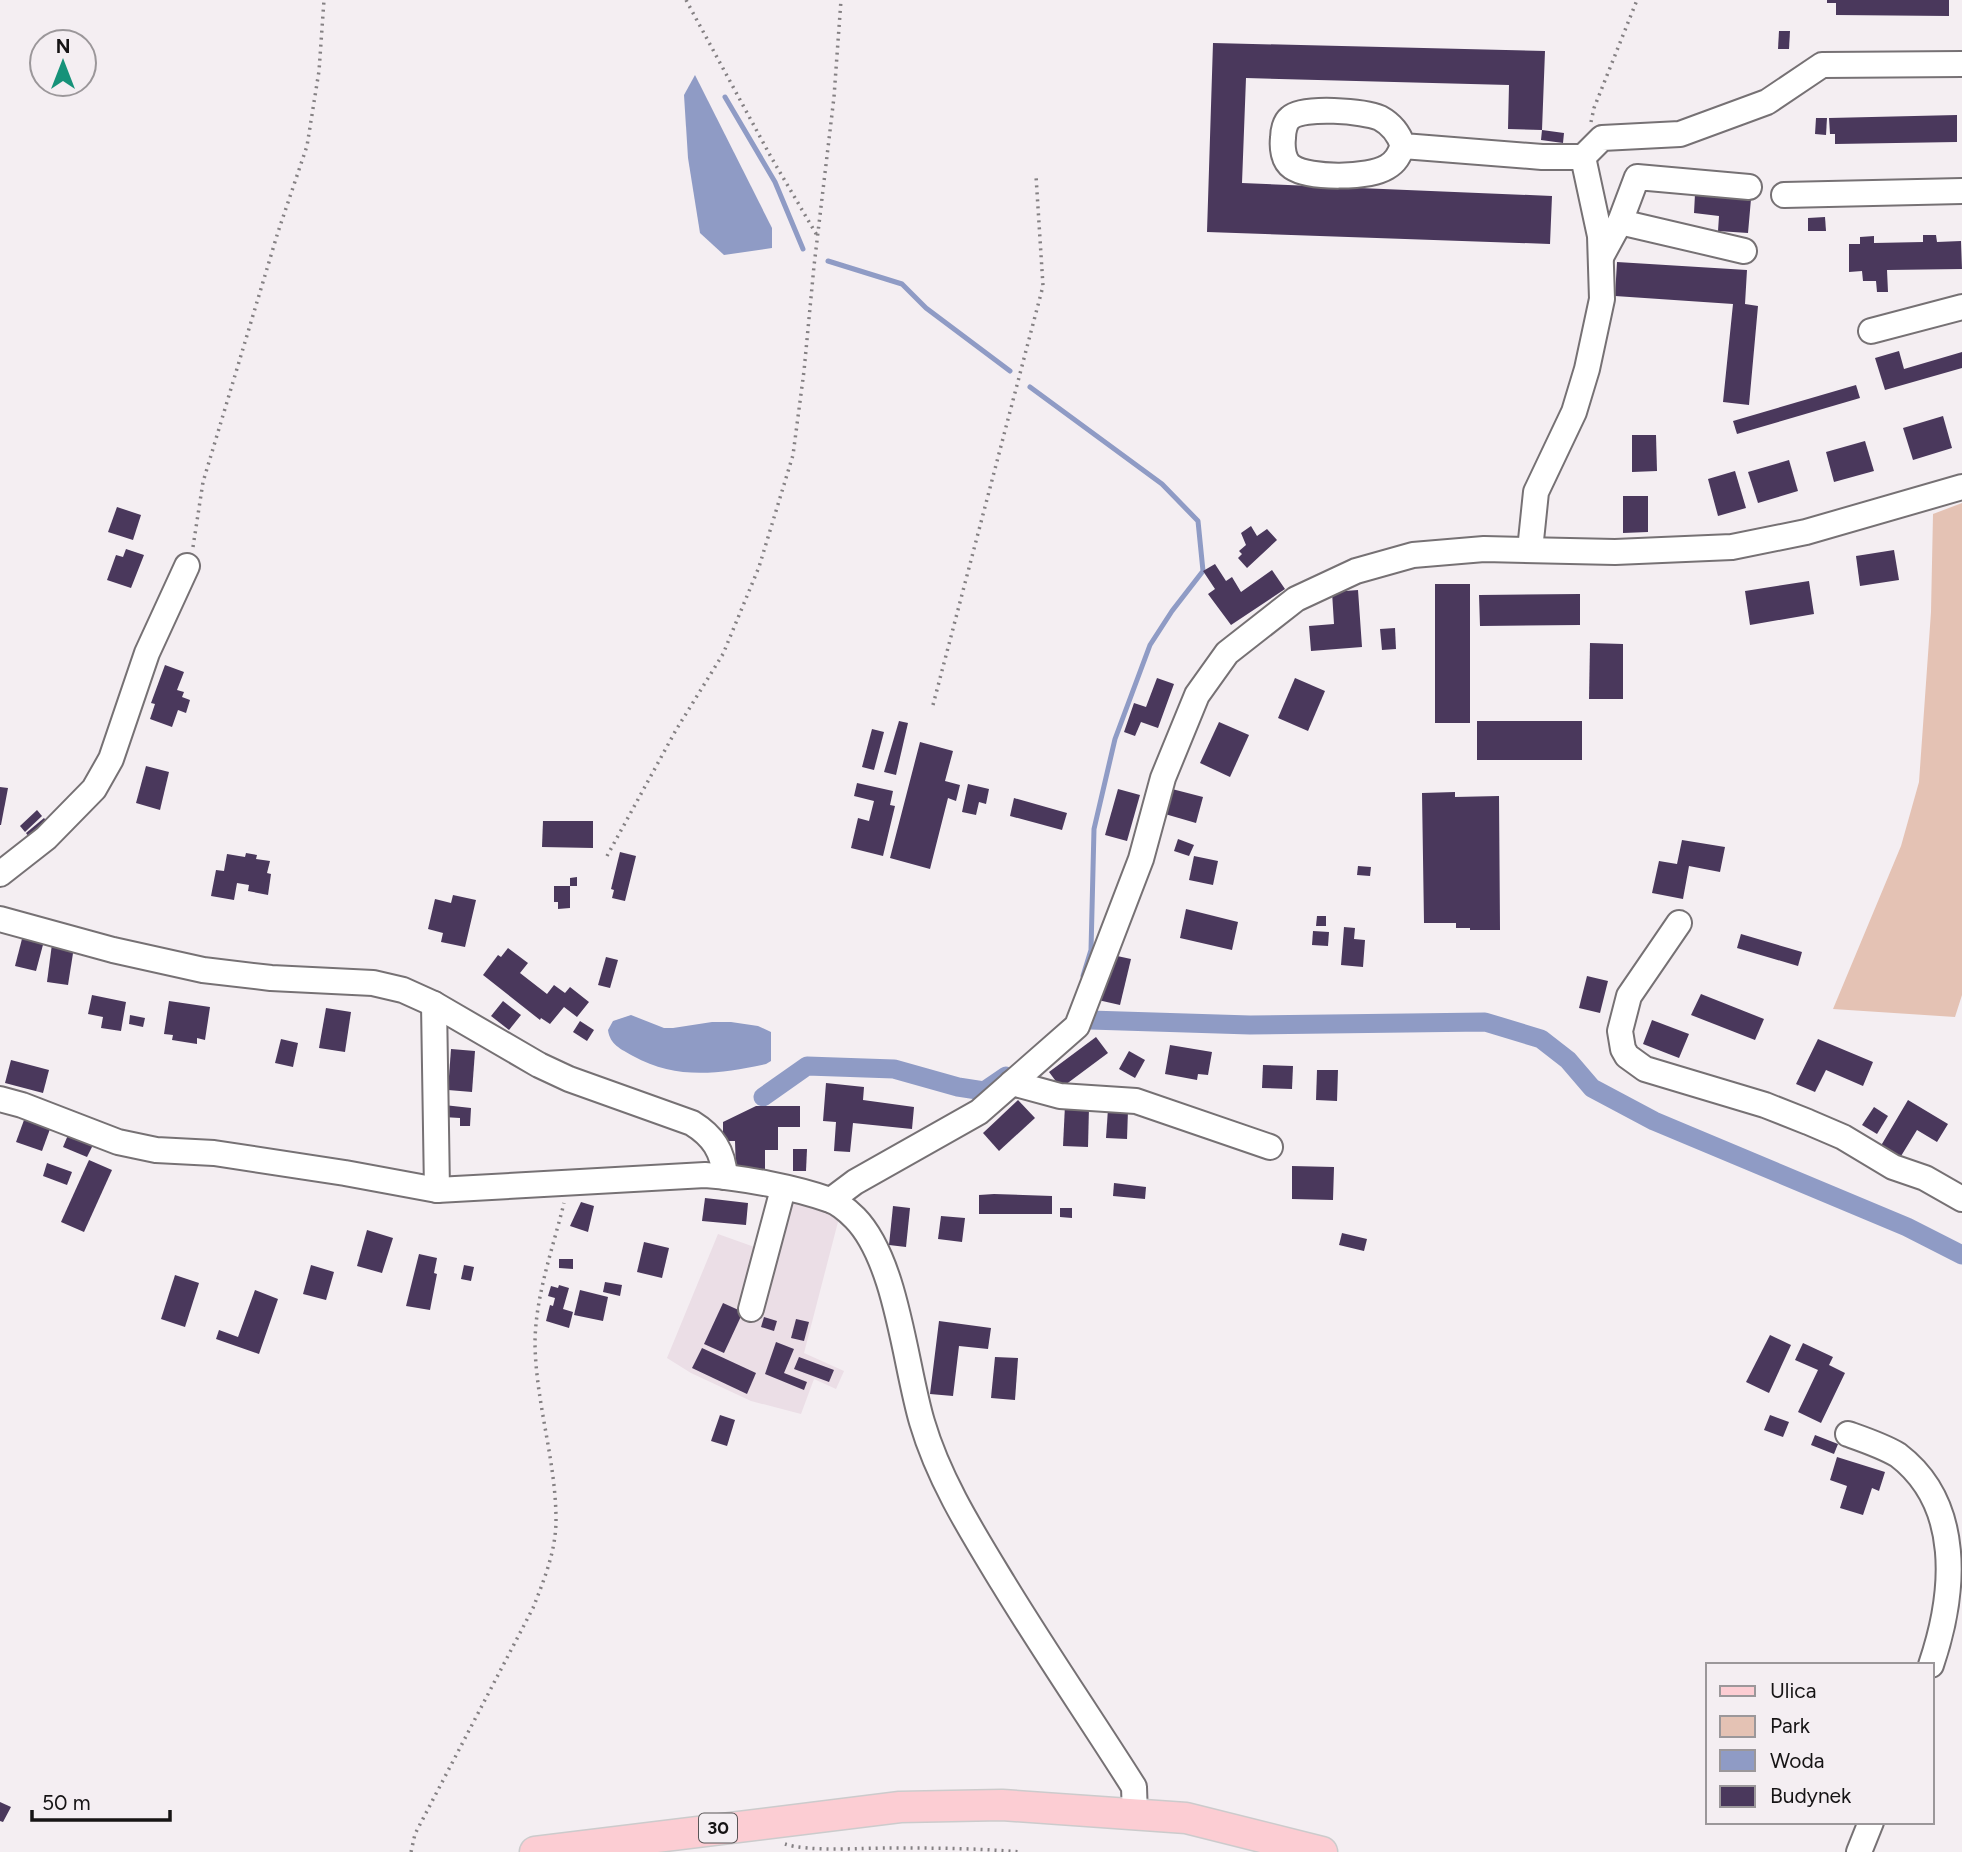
<svg xmlns="http://www.w3.org/2000/svg" width="1962" height="1852" font-family="Figtree,sans-serif">
  <rect width="100%" height="100%" fill="#f4eef2"/>
  <path fill="#ebdee6" d="M 775,1195 L 839,1218 L 804,1353 L 844,1371 L 836,1389 L 814,1379 L 801,1414 L 751,1401 L 691,1373 L 667,1358 L 718,1234 L 760,1249 Z"/>
  <path fill="#e4c2b4" d="M 1962,503 L 1962,995 L 1955,1017 L 1833,1009 L 1901,846 L 1919,782 L 1931,612 L 1933,514 Z"/>
  <g fill="#8f9bc5">
    <path d="M 695,75 L 772,228 L 772,248 L 724,255 L 700,233 L 688,158 L 684,95 Z"/>
    <path d="M 631,1015 L 664,1028 L 673,1028 L 712,1022 L 731,1022 L 758,1026 L 771,1032 L 771,1061 L 766,1064 C 719,1074 676,1080 633,1056 C 621,1049 610,1045 608,1030 L 613,1021 Z"/>
  </g>
  <g fill="none" stroke-linecap="round" stroke-linejoin="round">
    <g stroke="#8f9bc5" stroke-width="5">
      <path d="M 725,97 L 775,182 L 803,249"/>
      <path d="M 828,261 L 902,284 L 926,308 L 1010,371"/>
      <path d="M 1030,387 L 1162,484 L 1198,521 L 1203,571 L 1172,611 L 1150,645 L 1115,739 L 1094,829 L 1091,950 L 1083,976"/>
    </g>
    <g stroke="#8f9bc5" stroke-width="19">
      <path d="M 1090,1020 L 1250,1025 L 1485,1022 L 1541,1039 L 1568,1060 L 1592,1088 L 1654,1121 L 1907,1227 L 1962,1255"/>
      <path d="M 763,1097 L 807,1066 L 894,1069 L 958,1087 L 984,1091 L 1006,1076"/>
    </g>
  </g>
  <g fill="#4a385c">
    <path d="M 1827,0 L 1949,0 L 1949,16 L 1836,15 L 1836,3 L 1827,3 Z"/>
    <path d="M 1779,31 L 1790,31 L 1789,49 L 1778,49 Z"/>
    <path d="M 1213,43 L 1545,51 L 1542,130 L 1564,133 L 1563,143 L 1541,140 L 1542,130 L 1508,129 L 1509,85 L 1246,78 L 1242,183 L 1552,196 L 1550,244 L 1207,232 Z"/>
    <path d="M 1957,115 L 1957,142 L 1835,144 L 1835,134 L 1830,134 L 1829,118 Z"/>
    <path d="M 1816,118 L 1827,118 L 1826,135 L 1815,134 Z"/>
    <path d="M 1695,194 L 1751,199 L 1748,233 L 1718,231 L 1719,216 L 1694,213 Z"/>
    <path d="M 1825,217 L 1826,231 L 1808,231 L 1808,218 Z"/>
    <path d="M 1923,235 L 1936,235 L 1937,242 L 1961,241 L 1962,269 L 1887,270 L 1888,292 L 1877,292 L 1876,281 L 1863,281 L 1862,271 L 1849,272 L 1849,244 L 1860,244 L 1860,237 L 1874,236 L 1874,243 L 1923,242 Z"/>
    <path d="M 1617,262 L 1747,270 L 1745,304 L 1758,306 L 1749,405 L 1723,402 L 1733,304 L 1615,296 Z"/>
    <path d="M 1899,351 L 1904,369 L 1962,352 L 1962,368 L 1885,390 L 1875,358 Z"/>
    <path d="M 1856,385 L 1860,398 L 1737,434 L 1733,421 Z"/>
    <path d="M 1943,416 L 1952,448 L 1913,460 L 1903,428 Z"/>
    <path d="M 1632,435 L 1656,435 L 1657,471 L 1632,472 Z"/>
    <path d="M 1865,441 L 1874,471 L 1834,482 L 1826,452 Z"/>
    <path d="M 1789,460 L 1798,491 L 1758,503 L 1748,472 Z"/>
    <path d="M 1735,471 L 1746,508 L 1718,516 L 1708,479 Z"/>
    <path d="M 1623,496 L 1648,496 L 1648,532 L 1623,533 Z"/>
    <path d="M 117,507 L 141,515 L 133,540 L 108,532 Z"/>
    <path d="M 1251,526 L 1257,536 L 1267,529 L 1277,540 L 1247,568 L 1238,558 L 1242,554 L 1239,551 L 1246,545 L 1241,533 Z"/>
    <path d="M 126,549 L 144,555 L 131,588 L 107,580 L 116,555 L 123,557 Z"/>
    <path d="M 1894,550 L 1899,580 L 1860,586 L 1856,556 Z"/>
    <path d="M 1215,564 L 1226,581 L 1232,577 L 1241,592 L 1272,570 L 1285,589 L 1231,625 L 1208,594 L 1215,589 L 1203,571 Z"/>
    <path d="M 1809,581 L 1814,614 L 1750,625 L 1745,591 Z"/>
    <rect x="1435" y="584" width="35" height="139"/>
    <path d="M 1358,590 L 1362,647 L 1311,651 L 1309,626 L 1334,624 L 1332,592 Z"/>
    <path d="M 1580,594 L 1580,625 L 1480,626 L 1479,595 Z"/>
    <path d="M 1395,628 L 1396,649 L 1382,650 L 1380,629 Z"/>
    <path d="M 1590,643 L 1623,644 L 1623,699 L 1589,699 Z"/>
    <path d="M 165,665 L 184,672 L 177,690 L 184,692 L 182,697 L 190,700 L 186,713 L 178,710 L 172,727 L 150,719 L 155,704 L 151,703 Z"/>
    <path d="M 1157,678 L 1174,684 L 1158,728 L 1141,722 L 1135,736 L 1124,732 L 1134,703 L 1146,707 Z"/>
    <path d="M 1295,678 L 1325,691 L 1308,731 L 1278,718 Z"/>
    <path d="M 899,721 L 908,723 L 896,775 L 884,772 Z"/>
    <rect x="1477" y="721" width="105" height="39"/>
    <path d="M 1219,722 L 1249,735 L 1230,777 L 1200,763 Z"/>
    <path d="M 872,729 L 884,732 L 874,770 L 862,767 Z"/>
    <path d="M 920,742 L 953,751 L 945,781 L 960,785 L 956,801 L 948,798 L 930,869 L 890,858 Z"/>
    <path d="M 146,766 L 169,772 L 160,810 L 136,803 Z"/>
    <path d="M 857,783 L 893,791 L 890,805 L 895,806 L 883,856 L 851,848 L 858,818 L 869,821 L 874,801 L 854,796 Z"/>
    <path d="M 968,784 L 989,789 L 986,804 L 979,802 L 976,815 L 962,812 Z"/>
    <path d="M 0,787 L 8,788 L 1,825 L 0,825 Z"/>
    <path d="M 1118,789 L 1140,795 L 1127,841 L 1105,835 Z"/>
    <path d="M 1172,789 L 1203,797 L 1196,823 L 1165,814 Z"/>
    <path d="M 1455,792 L 1455,797 L 1499,796 L 1500,930 L 1470,930 L 1470,928 L 1456,928 L 1456,923 L 1424,923 L 1422,793 Z"/>
    <path d="M 1014,798 L 1067,813 L 1062,830 L 1010,816 Z"/>
    <path d="M 37,810 L 42,816 L 25,832 L 20,826 Z"/>
    <path d="M 44,818 L 49,824 L 31,840 L 26,833 Z"/>
    <path d="M 543,821 L 593,821 L 593,848 L 542,847 Z"/>
    <path d="M 1178,839 L 1194,845 L 1189,856 L 1174,851 Z"/>
    <path d="M 1682,840 L 1725,847 L 1720,872 L 1689,866 L 1683,899 L 1652,893 L 1659,861 L 1677,864 Z"/>
    <path d="M 620,852 L 636,856 L 625,901 L 612,898 L 614,890 L 611,889 Z"/>
    <path d="M 246,853 L 257,855 L 256,859 L 270,861 L 267,873 L 271,874 L 268,895 L 248,891 L 249,885 L 237,883 L 234,900 L 211,896 L 216,870 L 224,871 L 227,854 L 245,857 Z"/>
    <path d="M 1194,856 L 1218,861 L 1213,885 L 1189,880 Z"/>
    <path d="M 1358,866 L 1371,867 L 1370,876 L 1357,875 Z"/>
    <path d="M 577,877 L 577,886 L 570,886 L 570,908 L 558,909 L 558,902 L 554,902 L 554,886 L 570,886 L 570,878 Z"/>
    <path d="M 453,895 L 476,900 L 465,947 L 441,942 L 443,933 L 428,929 L 435,899 L 451,903 Z"/>
    <path d="M 1186,909 L 1238,922 L 1232,950 L 1180,938 Z"/>
    <path d="M 1317,916 L 1326,916 L 1326,926 L 1316,926 Z"/>
    <path d="M 1344,927 L 1355,928 L 1354,939 L 1365,940 L 1363,967 L 1341,965 Z"/>
    <path d="M 1313,931 L 1329,932 L 1328,946 L 1312,945 Z"/>
    <path d="M 1741,934 L 1802,952 L 1798,966 L 1737,948 Z"/>
    <path d="M 23,935 L 44,941 L 36,971 L 15,966 Z"/>
    <path d="M 52,944 L 74,947 L 68,985 L 47,982 Z"/>
    <path d="M 508,948 L 528,963 L 520,973 L 547,994 L 554,985 L 565,993 L 570,987 L 589,1002 L 577,1017 L 564,1007 L 550,1024 L 541,1018 L 540,1020 L 483,975 L 498,955 L 501,957 Z"/>
    <path d="M 1108,954 L 1131,959 L 1120,1005 L 1098,1000 Z"/>
    <path d="M 606,957 L 618,960 L 610,988 L 598,985 Z"/>
    <path d="M 1587,976 L 1608,981 L 1600,1013 L 1579,1008 Z"/>
    <path d="M 1701,994 L 1764,1019 L 1755,1040 L 1691,1015 Z"/>
    <path d="M 92,995 L 126,1002 L 121,1031 L 101,1028 L 103,1017 L 88,1014 Z"/>
    <path d="M 169,1001 L 210,1007 L 205,1040 L 197,1038 L 197,1044 L 172,1040 L 173,1035 L 164,1034 Z"/>
    <path d="M 503,1001 L 521,1015 L 509,1030 L 491,1016 Z"/>
    <path d="M 326,1008 L 351,1012 L 345,1052 L 319,1048 Z"/>
    <path d="M 130,1015 L 145,1018 L 143,1027 L 129,1024 Z"/>
    <path d="M 1652,1020 L 1689,1034 L 1679,1058 L 1643,1044 Z"/>
    <path d="M 580,1021 L 594,1030 L 587,1041 L 573,1032 Z"/>
    <path d="M 1096,1037 L 1108,1053 L 1061,1088 L 1049,1072 Z"/>
    <path d="M 281,1039 L 298,1043 L 293,1067 L 275,1063 Z"/>
    <path d="M 1818,1039 L 1873,1062 L 1863,1086 L 1826,1070 L 1815,1092 L 1796,1084 Z"/>
    <path d="M 1170,1045 L 1212,1052 L 1208,1075 L 1198,1074 L 1197,1080 L 1165,1074 Z"/>
    <path d="M 451,1049 L 475,1051 L 472,1092 L 448,1090 Z"/>
    <path d="M 1129,1051 L 1145,1060 L 1135,1078 L 1119,1069 Z"/>
    <path d="M 11,1060 L 49,1070 L 43,1093 L 5,1083 Z"/>
    <path d="M 1263,1065 L 1293,1066 L 1292,1089 L 1262,1088 Z"/>
    <path d="M 1317,1070 L 1338,1070 L 1337,1101 L 1316,1100 Z"/>
    <path d="M 826,1083 L 864,1087 L 863,1100 L 914,1107 L 912,1129 L 853,1123 L 850,1152 L 834,1151 L 836,1122 L 823,1121 Z"/>
    <path d="M 1018,1100 L 1035,1118 L 999,1151 L 983,1133 Z"/>
    <path d="M 1908,1100 L 1948,1124 L 1937,1142 L 1917,1130 L 1898,1161 L 1879,1149 Z"/>
    <path d="M 444,1105 L 471,1108 L 470,1126 L 460,1126 L 460,1118 L 443,1117 Z"/>
    <path d="M 1065,1105 L 1089,1107 L 1088,1147 L 1063,1146 Z"/>
    <path d="M 756,1106 L 800,1106 L 800,1127 L 778,1127 L 778,1150 L 765,1150 L 765,1172 L 736,1173 L 735,1141 L 723,1141 L 723,1122 Z"/>
    <path d="M 1874,1107 L 1888,1116 L 1877,1134 L 1862,1125 Z"/>
    <path d="M 1108,1109 L 1128,1110 L 1127,1139 L 1106,1138 Z"/>
    <path d="M 24,1120 L 50,1129 L 42,1151 L 16,1142 Z"/>
    <path d="M 68,1135 L 93,1145 L 87,1157 L 63,1147 Z"/>
    <path d="M 793,1149 L 807,1149 L 806,1171 L 793,1171 Z"/>
    <path d="M 89,1160 L 112,1170 L 84,1232 L 61,1222 Z"/>
    <path d="M 47,1163 L 72,1172 L 67,1185 L 43,1176 Z"/>
    <path d="M 1292,1166 L 1334,1167 L 1333,1200 L 1292,1199 Z"/>
    <path d="M 1114,1183 L 1146,1187 L 1145,1199 L 1113,1196 Z"/>
    <path d="M 994,1194 L 1052,1196 L 1052,1214 L 979,1214 L 979,1195 Z"/>
    <path d="M 705,1198 L 748,1203 L 746,1225 L 702,1221 Z"/>
    <path d="M 581,1202 L 594,1206 L 588,1232 L 570,1226 Z"/>
    <path d="M 893,1206 L 910,1208 L 906,1247 L 889,1245 Z"/>
    <path d="M 1060,1208 L 1072,1208 L 1072,1218 L 1060,1217 Z"/>
    <path d="M 941,1216 L 965,1218 L 962,1242 L 938,1239 Z"/>
    <path d="M 367,1230 L 393,1238 L 382,1273 L 357,1266 Z"/>
    <path d="M 1342,1233 L 1367,1239 L 1364,1251 L 1339,1245 Z"/>
    <path d="M 644,1242 L 669,1248 L 662,1278 L 637,1272 Z"/>
    <path d="M 419,1254 L 437,1258 L 434,1273 L 437,1274 L 430,1310 L 406,1306 Z"/>
    <path d="M 559,1259 L 573,1259 L 573,1269 L 559,1268 Z"/>
    <path d="M 311,1265 L 334,1272 L 326,1300 L 303,1294 Z"/>
    <path d="M 464,1265 L 474,1267 L 471,1281 L 461,1279 Z"/>
    <path d="M 175,1275 L 199,1283 L 185,1327 L 161,1319 Z"/>
    <path d="M 605,1282 L 622,1285 L 620,1296 L 603,1292 Z"/>
    <path d="M 559,1285 L 569,1288 L 563,1309 L 573,1312 L 569,1328 L 546,1321 L 550,1305 L 553,1306 L 555,1298 L 548,1296 L 551,1286 L 558,1288 Z"/>
    <path d="M 255,1290 L 278,1299 L 259,1354 L 216,1339 L 219,1330 L 238,1337 Z"/>
    <path d="M 580,1290 L 608,1297 L 603,1321 L 574,1315 Z"/>
    <path d="M 723,1303 L 743,1312 L 724,1353 L 704,1344 Z"/>
    <path d="M 764,1317 L 777,1321 L 774,1331 L 761,1327 Z"/>
    <path d="M 796,1319 L 809,1322 L 804,1341 L 791,1338 Z"/>
    <path d="M 939,1321 L 991,1328 L 988,1349 L 959,1346 L 953,1396 L 930,1394 Z"/>
    <path d="M 1770,1335 L 1791,1345 L 1769,1393 L 1746,1382 Z"/>
    <path d="M 776,1342 L 794,1349 L 784,1373 L 807,1382 L 804,1390 L 765,1374 Z"/>
    <path d="M 1803,1343 L 1833,1357 L 1829,1365 L 1845,1373 L 1821,1423 L 1798,1412 L 1818,1370 L 1795,1360 Z"/>
    <path d="M 702,1348 L 756,1373 L 747,1394 L 692,1368 Z"/>
    <path d="M 799,1357 L 834,1370 L 829,1382 L 794,1369 Z"/>
    <path d="M 995,1357 L 1018,1358 L 1015,1400 L 991,1398 Z"/>
    <path d="M 720,1415 L 735,1420 L 727,1446 L 711,1441 Z"/>
    <path d="M 1770,1415 L 1789,1422 L 1783,1437 L 1764,1430 Z"/>
    <path d="M 1815,1435 L 1838,1444 L 1834,1454 L 1811,1445 Z"/>
    <path d="M 1837,1457 L 1885,1472 L 1879,1491 L 1872,1488 L 1863,1515 L 1840,1508 L 1847,1486 L 1830,1480 Z"/>
    <path d="M 0,1802 L 11,1807 L 3,1822 L 0,1821 Z"/>
  </g>
  <g fill="none" stroke-linecap="round" stroke-linejoin="round">
    <defs>
      <g id="minor">
        <path d="M 1403,146 C 1399,155 1396,162 1387,167 C 1369,178 1310,179 1292,167 C 1283,161 1282,147 1283,138 C 1283,131 1285,122 1290,118 C 1303,106 1364,111 1380,118 C 1391,124 1399,134 1403,146 L 1542,157 L 1583,157 L 1602,138 L 1680,134 L 1767,102 L 1822,65 L 1962,64"/>
        <path d="M 1784,195 L 1962,191"/>
        <path d="M 1620,222 L 1744,251"/>
        <path d="M 1601,257 L 1620,222 L 1637,177 L 1749,187"/>
        <path d="M 1871,331 L 1962,307"/>
        <path d="M 1530,550 L 1536,492 L 1574,412 L 1587,369 L 1602,299 L 1600,236 L 1583,157"/>
        <path d="M 0,874 L 46,838 L 94,789 L 111,759 L 147,653 L 187,566"/>
        <path d="M 0,919 L 113,950 L 203,970 L 271,978 L 373,983 L 403,990 L 434,1004 L 539,1065 L 569,1079 L 692,1123 C 713,1136 723,1151 725,1177"/>
        <path d="M 1679,923 L 1629,996 L 1620,1031 L 1623,1049 L 1627,1056 L 1645,1069 L 1765,1105 L 1808,1122 L 1843,1137 L 1893,1167 L 1925,1178 L 1962,1199"/>
        <path d="M 434,1004 L 437,1190"/>
        <path d="M 1012,1083 L 1060,1096 L 1136,1101 L 1270,1147"/>
        <path d="M 0,1099 L 22,1105 L 118,1142 L 156,1150 L 214,1153 L 345,1173 L 437,1190 L 705,1175 C 744,1178 793,1187 830,1200 C 839,1203 848,1211 855,1218 C 897,1261 905,1365 922,1422 C 939,1480 972,1532 1003,1583 C 1045,1652 1091,1719 1134,1787 L 1135,1816"/>
        <path d="M 831,1200 L 855,1182 L 979,1112 L 1077,1026 L 1141,859 L 1163,778 L 1197,695 L 1227,653 L 1296,599 L 1356,571 L 1413,555 L 1484,549 L 1615,552 L 1732,547 L 1806,532 L 1962,487"/>
        <path d="M 751,1309 L 783,1189"/>
        <path d="M 1848,1434 C 1865,1440 1883,1446 1898,1455 C 1962,1504 1956,1591 1931,1665"/>
        <path d="M 1859,1852 L 1871,1822"/>
      </g>
      <path id="major" d="M 535,1852 L 900,1807 L 1002,1805 L 1186,1818 L 1322,1852"/>
    </defs>
    <use href="#minor" stroke="#767174" stroke-width="28"/>
    <use href="#major" stroke="#cccbcc" stroke-width="33"/>
    <g stroke="#848083" stroke-width="3.5" stroke-dasharray="2 5" stroke-linecap="butt">
      <path d="M 686,0 L 771,157 L 818,237"/>
      <path d="M 1591,122 L 1594,108 L 1637,0"/>
      <path d="M 193,547 L 203,482 L 278,232 L 307,146 L 319,71 L 324,0"/>
      <path d="M 933,705 L 1043,286 L 1036,176"/>
      <path d="M 607,856 L 676,730 L 723,654 L 759,567 L 793,455 L 804,371 L 814,266 L 834,97 L 841,0"/>
      <path d="M 785,1844 C 808,1852 861,1848 888,1848 C 932,1848 976,1848 1020,1852"/>
      <path d="M 411,1852 L 415,1834 L 533,1608 C 544,1580 556,1551 556,1520 C 556,1461 536,1404 535,1344 C 535,1297 553,1248 564,1203"/>
    </g>
    <use href="#minor" stroke="#fff" stroke-width="24"/>
    <use href="#major" stroke="#fccdd3" stroke-width="30"/>
  </g>
  <g text-anchor="middle" stroke-width="7" stroke-linejoin="round" paint-order="stroke">
    <rect fill="#f4eef2" stroke="#595557" stroke-width="2" x="699" y="1813.5" width="38" height="29" rx="5"/>
    <g font-size="18" font-weight="bold" fill="#161415">
      <text x="718" y="1834">30</text>
    </g>
  </g>
  <rect x="1706" y="1663" width="228" height="161" fill="#f4eef2" stroke="#9b979a" stroke-width="2"/>
  <rect x="1720" y="1686" width="35" height="10" fill="#fccdd3" stroke="#9b979a" stroke-width="2"/>
  <text x="1770" y="1698" font-size="21" fill="#161415">Ulica</text>
  <rect x="1720" y="1716" width="35" height="21" fill="#e4c2b4" stroke="#9b979a" stroke-width="2"/>
  <text x="1770" y="1733" font-size="21" fill="#161415">Park</text>
  <rect x="1720" y="1750" width="35" height="21" fill="#8f9bc5" stroke="#9b979a" stroke-width="2"/>
  <text x="1770" y="1768" font-size="21" fill="#161415">Woda</text>
  <rect x="1720" y="1786" width="35" height="21" fill="#4a385c" stroke="#9b979a" stroke-width="2"/>
  <text x="1770" y="1803" font-size="21" fill="#161415">Budynek</text>
  <g transform="translate(63 63)"><circle r="33" fill="#f4eef2" stroke="#9b979a" stroke-width="2"/>
  <path d="M0-5L12 26L0 18L-12 26Z" fill="#169279"/>
  <text y="-10" font-size="19" font-weight="bold" text-anchor="middle" fill="#161415">N</text>
  </g>
  <path d="M32 1810v10h138v-10" fill="none" stroke="#161415" stroke-width="3.5"/>
  <text x="42" y="1810" font-size="21" fill="#161415" stroke="#f4eef2" stroke-width="5" paint-order="stroke">50 m</text>
</svg>
